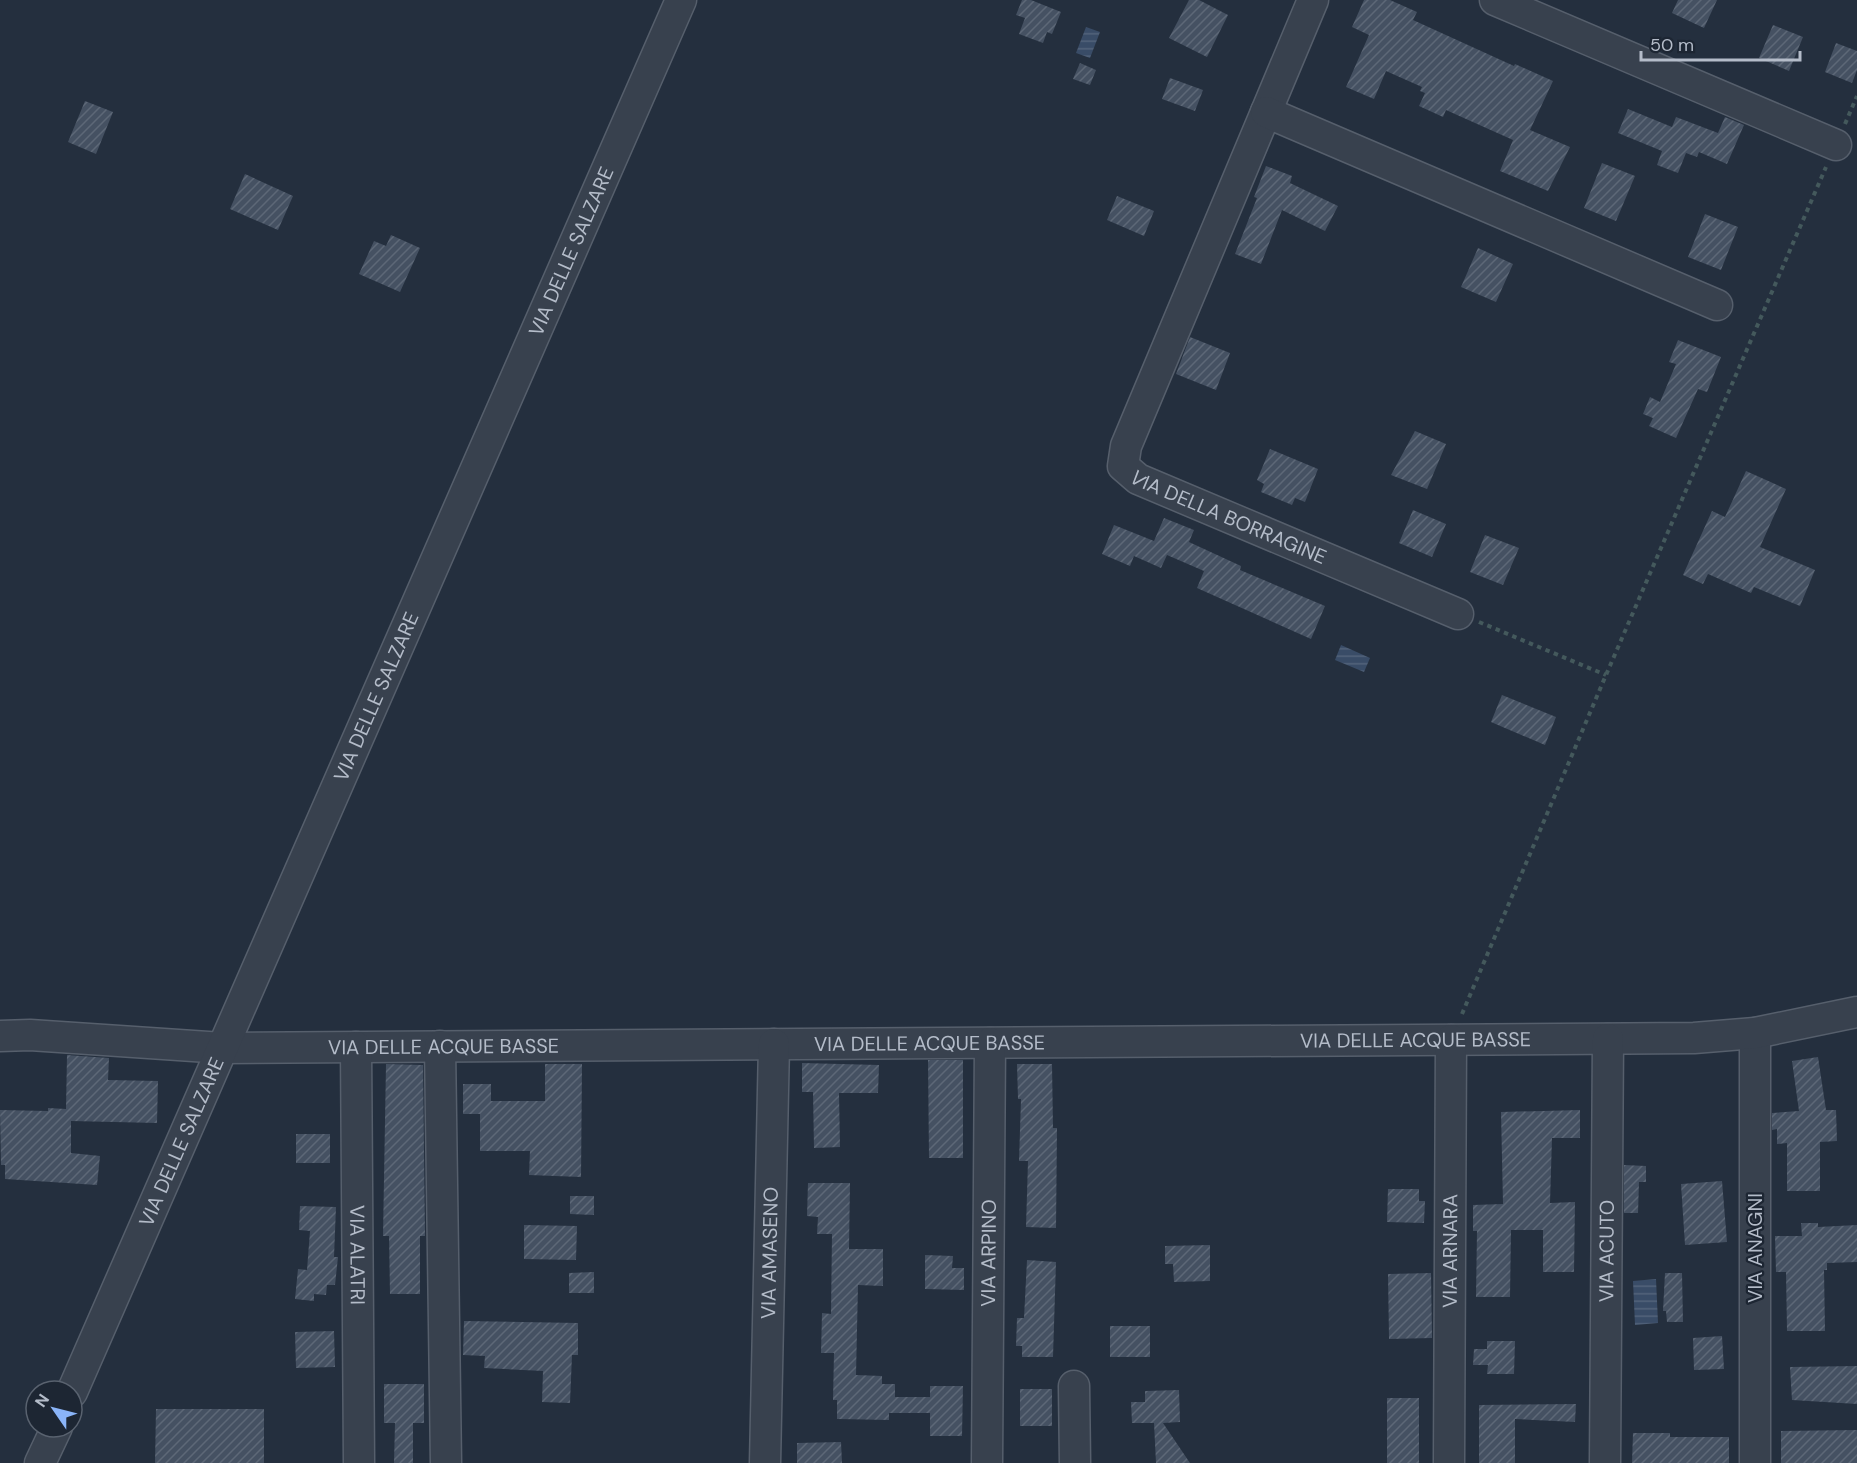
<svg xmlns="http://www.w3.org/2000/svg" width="1857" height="1463" font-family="'DM Sans',sans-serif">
  <defs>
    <pattern id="water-rules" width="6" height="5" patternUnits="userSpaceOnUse" patternTransform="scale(1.5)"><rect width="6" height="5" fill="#394c67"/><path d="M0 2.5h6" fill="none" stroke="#53647b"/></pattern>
    <pattern id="building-hatch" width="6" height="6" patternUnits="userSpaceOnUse" patternTransform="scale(1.5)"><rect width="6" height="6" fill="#455162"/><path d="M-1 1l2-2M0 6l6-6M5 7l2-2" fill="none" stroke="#5d6877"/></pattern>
  </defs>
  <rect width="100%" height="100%" fill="#242f3e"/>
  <g fill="url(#water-rules)">
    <path d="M 1086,27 L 1100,32 L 1090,58 L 1076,53 Z"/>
    <path d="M 1341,645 L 1370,658 L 1364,672 L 1335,660 Z"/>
    <path d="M 1656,1279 L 1658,1323 L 1635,1325 L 1633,1281 Z"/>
  </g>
  <g fill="url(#building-hatch)">
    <path d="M 1022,0 L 1031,0 L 1061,12 L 1052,34 L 1047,32 L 1043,43 L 1019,34 L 1025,18 L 1016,15 Z"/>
    <path d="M 1189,0 L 1199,0 L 1228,15 L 1207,57 L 1169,38 Z"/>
    <path d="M 1364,0 L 1390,0 L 1417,12 L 1413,20 L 1514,66 L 1515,64 L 1553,81 L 1530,130 L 1570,147 L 1548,191 L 1500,171 L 1513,140 L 1446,110 L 1443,117 L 1419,106 L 1425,93 L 1420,91 L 1422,87 L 1386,71 L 1374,99 L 1346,87 L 1369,35 L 1352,27 Z"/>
    <path d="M 1678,0 L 1717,0 L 1704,28 L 1672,13 Z"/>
    <path d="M 1773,25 L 1803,37 L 1789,71 L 1759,58 Z"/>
    <path d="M 1836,43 L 1857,51 L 1857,70 L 1852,83 L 1825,72 Z"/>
    <path d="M 1080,63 L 1096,70 L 1090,85 L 1073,79 Z"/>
    <path d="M 1170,78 L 1203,90 L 1195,111 L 1162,99 Z"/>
    <path d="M 85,101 L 113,112 L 96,154 L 68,142 Z"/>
    <path d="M 1628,109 L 1672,127 L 1676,117 L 1718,133 L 1725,117 L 1744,125 L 1727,164 L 1699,152 L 1697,157 L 1686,153 L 1678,173 L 1657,165 L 1662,151 L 1618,133 Z"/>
    <path d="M 1602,163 L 1635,176 L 1616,221 L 1584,208 Z"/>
    <path d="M 1266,166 L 1292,176 L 1290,183 L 1338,206 L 1325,231 L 1282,210 L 1261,264 L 1235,254 L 1257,198 L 1254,197 Z"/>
    <path d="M 245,174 L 293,196 L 278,230 L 230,209 Z"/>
    <path d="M 1117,196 L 1154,211 L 1144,236 L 1107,220 Z"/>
    <path d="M 1705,214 L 1738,227 L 1721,270 L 1688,257 Z"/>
    <path d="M 391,235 L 420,248 L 400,292 L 359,274 L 374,241 L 386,246 Z"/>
    <path d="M 1478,248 L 1513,264 L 1496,302 L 1461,287 Z"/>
    <path d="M 1190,337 L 1230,353 L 1216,390 L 1176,374 Z"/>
    <path d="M 1678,340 L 1721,357 L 1707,392 L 1698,389 L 1676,438 L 1649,426 L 1653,418 L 1643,414 L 1650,397 L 1660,402 L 1676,364 L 1669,362 Z"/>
    <path d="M 1415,431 L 1446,444 L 1427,489 L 1391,475 Z"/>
    <path d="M 1270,449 L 1318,469 L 1305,502 L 1295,498 L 1292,505 L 1261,492 L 1264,484 L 1257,480 Z"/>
    <path d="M 1746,471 L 1786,489 L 1760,547 L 1815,570 L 1800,606 L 1754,587 L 1751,593 L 1708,574 L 1703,584 L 1683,575 L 1712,511 L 1725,517 Z"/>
    <path d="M 1413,510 L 1446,524 L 1432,557 L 1399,543 Z"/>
    <path d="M 1164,518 L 1194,530 L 1189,542 L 1241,566 L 1240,570 L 1325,606 L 1311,639 L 1197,588 L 1204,571 L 1167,555 L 1161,568 L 1134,556 L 1130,566 L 1102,554 L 1114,525 L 1154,541 Z"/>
    <path d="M 1485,535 L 1519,548 L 1503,585 L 1470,572 Z"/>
    <path d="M 1502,695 L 1556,717 L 1545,745 L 1491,722 Z"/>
    <path d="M 67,1055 L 109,1058 L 108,1080 L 158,1081 L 157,1123 L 71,1121 L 71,1153 L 100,1156 L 97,1185 L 5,1179 L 5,1165 L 1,1165 L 0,1110 L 48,1111 L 48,1108 L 66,1109 Z"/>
    <path d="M 1818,1057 L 1826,1110 L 1836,1110 L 1837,1141 L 1820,1142 L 1820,1191 L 1787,1191 L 1787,1143 L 1777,1144 L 1777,1129 L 1772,1130 L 1772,1113 L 1799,1111 L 1792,1061 Z"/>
    <path d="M 928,1060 L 963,1060 L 963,1158 L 929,1158 Z"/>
    <path d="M 802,1063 L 879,1065 L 878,1093 L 839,1093 L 840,1147 L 814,1148 L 813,1092 L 802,1092 Z"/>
    <path d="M 386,1064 L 423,1065 L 425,1236 L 420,1236 L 420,1294 L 390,1294 L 389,1236 L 383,1236 Z"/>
    <path d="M 545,1064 L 582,1064 L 581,1177 L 529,1175 L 530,1151 L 480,1151 L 480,1114 L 463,1114 L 463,1084 L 491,1084 L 491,1101 L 545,1101 Z"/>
    <path d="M 1017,1064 L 1052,1064 L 1053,1128 L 1057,1128 L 1056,1228 L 1026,1227 L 1028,1161 L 1019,1161 L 1021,1099 L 1018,1099 Z"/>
    <path d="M 1580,1110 L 1580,1138 L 1552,1138 L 1550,1203 L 1575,1202 L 1574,1272 L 1543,1272 L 1543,1230 L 1511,1230 L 1510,1297 L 1476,1297 L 1477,1231 L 1473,1231 L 1473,1205 L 1503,1204 L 1501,1112 Z"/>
    <rect x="296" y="1134" width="34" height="29"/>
    <path d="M 1624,1165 L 1646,1166 L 1646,1182 L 1639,1182 L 1638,1213 L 1624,1213 Z"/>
    <path d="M 1722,1181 L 1727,1242 L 1685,1245 L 1681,1184 Z"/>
    <path d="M 808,1183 L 850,1183 L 849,1249 L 883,1249 L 883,1286 L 858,1285 L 856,1375 L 882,1376 L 882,1384 L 895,1384 L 895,1397 L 930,1397 L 930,1386 L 963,1386 L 962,1436 L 930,1436 L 930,1413 L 889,1413 L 889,1420 L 837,1419 L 837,1400 L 833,1400 L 834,1353 L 821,1353 L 822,1313 L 831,1314 L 832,1234 L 817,1234 L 818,1217 L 807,1216 Z"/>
    <path d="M 1388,1189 L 1419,1189 L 1419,1201 L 1425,1201 L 1424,1223 L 1387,1222 Z"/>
    <path d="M 570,1196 L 594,1196 L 594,1215 L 570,1214 Z"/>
    <path d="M 300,1206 L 336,1207 L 334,1257 L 338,1257 L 335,1285 L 327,1285 L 326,1295 L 314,1294 L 314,1301 L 295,1299 L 298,1269 L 307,1270 L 310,1231 L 299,1230 Z"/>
    <path d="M 1801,1223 L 1818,1223 L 1818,1227 L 1857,1225 L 1857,1262 L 1827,1263 L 1827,1270 L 1824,1270 L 1825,1331 L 1787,1331 L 1786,1272 L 1776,1272 L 1775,1236 L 1802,1236 Z"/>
    <path d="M 524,1225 L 577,1226 L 576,1260 L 524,1259 Z"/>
    <path d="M 1210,1245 L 1210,1281 L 1174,1282 L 1173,1264 L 1165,1264 L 1165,1246 Z"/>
    <path d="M 925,1255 L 953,1256 L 952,1268 L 964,1268 L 964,1290 L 925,1289 Z"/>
    <path d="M 1027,1260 L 1056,1262 L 1053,1357 L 1022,1357 L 1022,1346 L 1016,1346 L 1017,1318 L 1024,1318 Z"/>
    <path d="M 594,1272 L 594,1293 L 569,1293 L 569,1273 Z"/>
    <path d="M 1431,1273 L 1432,1338 L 1389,1339 L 1388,1274 Z"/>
    <path d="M 1665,1273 L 1682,1273 L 1683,1322 L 1667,1322 L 1666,1311 L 1663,1311 Z"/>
    <path d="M 464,1321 L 578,1323 L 578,1355 L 572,1355 L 570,1403 L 542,1402 L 543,1371 L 484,1368 L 485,1356 L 463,1355 Z"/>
    <rect x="1110" y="1326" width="40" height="31"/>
    <path d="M 334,1331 L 335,1367 L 296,1368 L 295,1332 Z"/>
    <path d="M 1722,1336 L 1724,1369 L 1694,1370 L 1693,1338 Z"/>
    <path d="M 1487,1341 L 1515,1341 L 1514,1374 L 1487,1374 L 1488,1365 L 1473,1365 L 1474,1349 L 1487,1349 Z"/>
    <path d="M 1857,1366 L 1857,1404 L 1792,1400 L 1790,1367 Z"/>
    <path d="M 384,1384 L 424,1384 L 424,1423 L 413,1423 L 413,1463 L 394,1463 L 395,1423 L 384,1423 Z"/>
    <rect x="1020" y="1389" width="32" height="37"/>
    <path d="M 1179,1390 L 1180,1422 L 1163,1423 L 1190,1463 L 1156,1463 L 1154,1423 L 1132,1423 L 1131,1402 L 1145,1402 L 1145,1391 Z"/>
    <rect x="1387" y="1398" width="32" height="65"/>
    <path d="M 1576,1404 L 1575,1422 L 1515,1419 L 1515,1463 L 1479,1463 L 1479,1405 Z"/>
    <path d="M 156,1409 L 264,1409 L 264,1463 L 155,1463 Z"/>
    <path d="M 1857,1430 L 1857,1463 L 1781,1463 L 1781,1431 Z"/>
    <path d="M 1633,1433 L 1670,1433 L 1670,1437 L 1729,1437 L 1729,1463 L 1632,1463 Z"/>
    <path d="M 841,1442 L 842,1463 L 797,1463 L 797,1443 Z"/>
  </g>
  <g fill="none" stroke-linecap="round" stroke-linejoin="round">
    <defs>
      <g id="minor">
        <path id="s1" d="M 1313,0 L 1126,446 L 1123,466 L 1138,479 L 1458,614"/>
        <path d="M 1495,0 L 1836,145"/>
        <path d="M 1266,112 L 1717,305"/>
        <path d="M 1755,1033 L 1755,1463"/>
        <path id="s2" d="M 0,1036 L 30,1035 L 223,1048 L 1694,1038 L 1755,1033 L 1857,1012"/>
        <path d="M 440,1046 L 446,1463"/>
        <path id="s3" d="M 356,1047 L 359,1463"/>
        <path d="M 1074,1386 L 1075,1463"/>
        <path id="s4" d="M 72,1392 L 681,0"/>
        <path d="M 40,1463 L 57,1427"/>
        <path id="s5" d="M 765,1463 L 774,1044"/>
        <path id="s6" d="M 987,1463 L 990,1043"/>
        <path id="s7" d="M 1449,1463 L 1451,1040"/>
        <path id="s8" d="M 1605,1463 L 1608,1039"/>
      </g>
    </defs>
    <use href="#minor" stroke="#565f6c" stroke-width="33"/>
    <g stroke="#44595c" stroke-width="4" stroke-dasharray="4.5 4.5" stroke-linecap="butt">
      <path d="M 1845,124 L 1857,96"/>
      <path d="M 1479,622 L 1606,675"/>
      <path d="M 1462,1014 L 1606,675 L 1826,167"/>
    </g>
    <use href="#minor" stroke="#38414e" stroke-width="30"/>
  </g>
  <g text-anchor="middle" stroke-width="4.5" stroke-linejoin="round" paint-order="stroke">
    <g font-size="20" fill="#b4bcc9" stroke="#1d2633">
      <text dy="7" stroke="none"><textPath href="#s4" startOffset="1245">VIA DELLE SALZARE</textPath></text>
      <text dy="7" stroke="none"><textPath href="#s1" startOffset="622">VIA DELLA BORRAGINE</textPath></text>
      <text dy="7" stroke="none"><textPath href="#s4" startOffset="759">VIA DELLE SALZARE</textPath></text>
      <text dy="7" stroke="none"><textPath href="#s2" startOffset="1416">VIA DELLE ACQUE BASSE</textPath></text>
      <text dy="7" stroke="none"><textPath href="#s2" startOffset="930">VIA DELLE ACQUE BASSE</textPath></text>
      <text dy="7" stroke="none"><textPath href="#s2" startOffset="444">VIA DELLE ACQUE BASSE</textPath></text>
      <text dy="7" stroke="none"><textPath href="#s4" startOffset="273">VIA DELLE SALZARE</textPath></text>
      <text transform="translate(1755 1248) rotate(-90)" y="7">VIA ANAGNI</text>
      <text dy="7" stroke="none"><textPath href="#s7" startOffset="212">VIA ARNARA</textPath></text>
      <text dy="7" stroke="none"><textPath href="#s8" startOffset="212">VIA ACUTO</textPath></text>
      <text dy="7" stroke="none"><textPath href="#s6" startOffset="210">VIA ARPINO</textPath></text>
      <text dy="7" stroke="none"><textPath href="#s5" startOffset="210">VIA AMASENO</textPath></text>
      <text dy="7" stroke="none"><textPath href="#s3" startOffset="208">VIA ALATRI</textPath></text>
    </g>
  </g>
  <g transform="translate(54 1409) rotate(305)"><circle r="28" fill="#1d2633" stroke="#59626f" stroke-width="1.5"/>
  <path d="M0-4.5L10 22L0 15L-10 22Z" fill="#8ab4f8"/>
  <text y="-9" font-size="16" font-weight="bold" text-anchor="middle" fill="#b4bcc9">N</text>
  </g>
  <path d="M1641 51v9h159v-9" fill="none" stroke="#b4bcc9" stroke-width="3"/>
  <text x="1650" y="51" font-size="18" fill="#b4bcc9" stroke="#1d2633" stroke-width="4.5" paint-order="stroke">50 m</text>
</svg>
